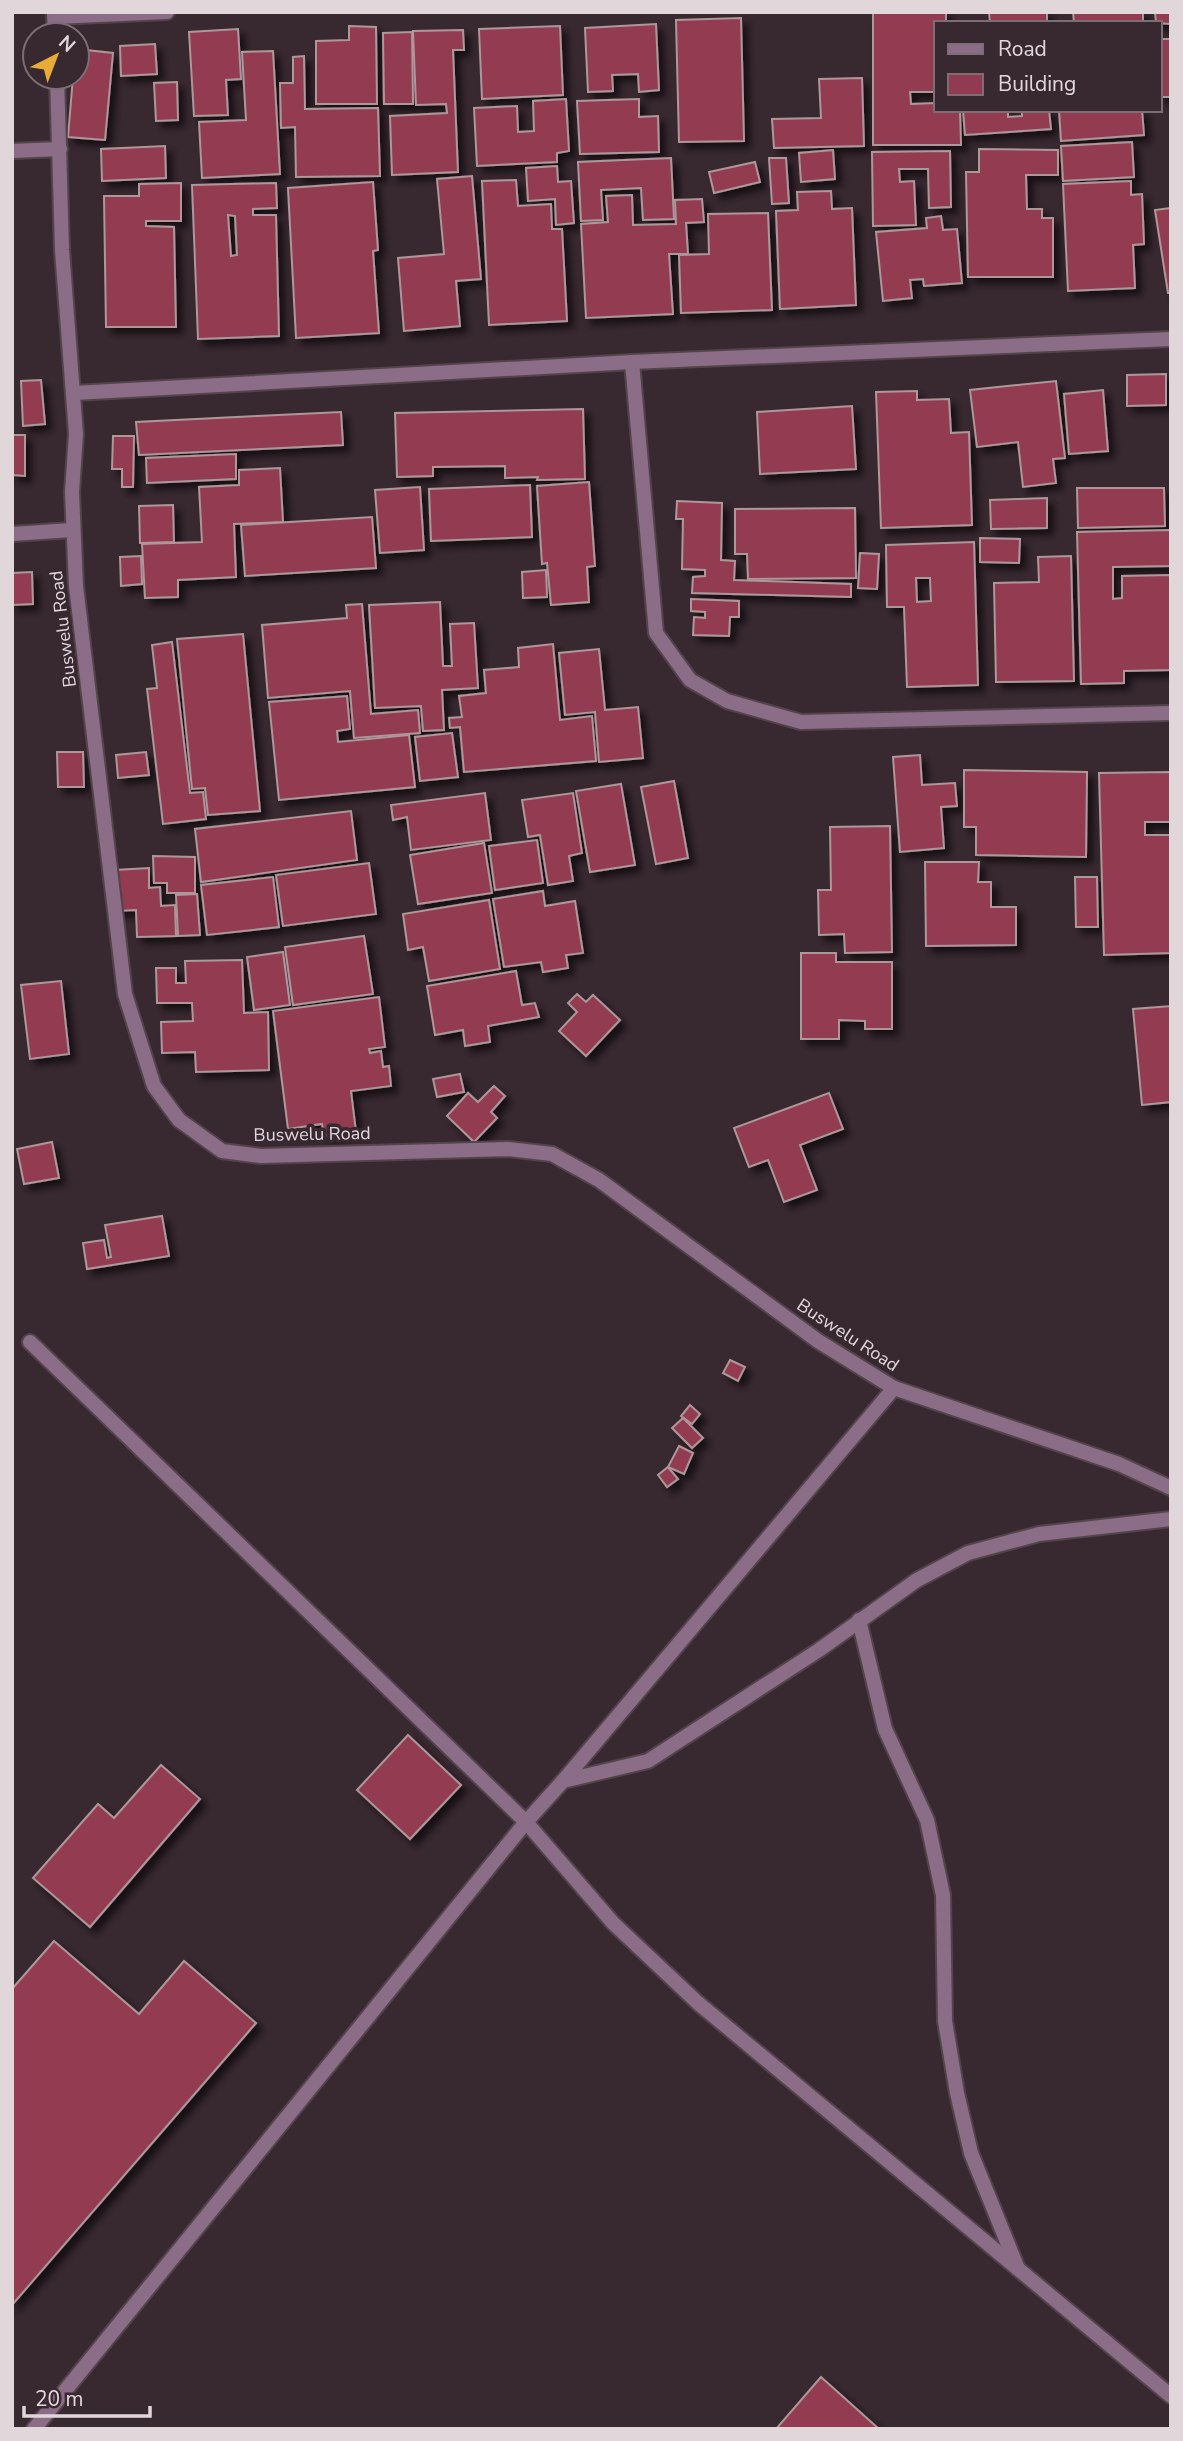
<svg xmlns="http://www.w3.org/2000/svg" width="1183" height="2441" font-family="'Nunito Sans',sans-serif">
  <defs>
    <filter id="shadow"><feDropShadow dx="6" dy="6" stdDeviation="3.5" flood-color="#0009"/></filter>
  </defs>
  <rect width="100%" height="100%" fill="#382830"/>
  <g fill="#923a51" stroke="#ad979b" stroke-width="2" fill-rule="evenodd" filter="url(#shadow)">
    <path d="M 873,12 L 946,12 L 946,23 L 936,23 L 936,92 L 910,92 L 911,104 L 936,103 L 936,110 L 960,110 L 961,145 L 873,145 Z"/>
    <path d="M 989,12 L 1047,12 L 1047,23 L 990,23 Z"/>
    <path d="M 1073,12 L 1143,12 L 1143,23 L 1074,23 Z"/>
    <path d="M 1155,12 L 1171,12 L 1171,24 L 1156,23 Z"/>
    <path d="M 741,18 L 744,141 L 679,142 L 676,20 Z"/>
    <path d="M 656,24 L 659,90 L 639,92 L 638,74 L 612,75 L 613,91 L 588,92 L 585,28 Z"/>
    <path d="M 349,26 L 376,27 L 377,104 L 316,104 L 316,41 L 349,40 Z"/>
    <path d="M 560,26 L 563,95 L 482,99 L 479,29 Z"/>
    <path d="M 238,29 L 241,79 L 226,80 L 228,115 L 194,116 L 189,32 Z"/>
    <path d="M 463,30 L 464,50 L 453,50 L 458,172 L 392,175 L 390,116 L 447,113 L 446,104 L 416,105 L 413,31 Z"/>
    <path d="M 412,32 L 413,104 L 384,104 L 383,33 Z"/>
    <rect x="1160" y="39" width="11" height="58"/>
    <path d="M 155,44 L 157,74 L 121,76 L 120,46 Z"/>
    <path d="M 77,49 L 113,53 L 105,140 L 68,137 L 73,77 L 77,77 Z"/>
    <path d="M 273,51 L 280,174 L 202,178 L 199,122 L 246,120 L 242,52 Z"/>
    <path d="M 304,56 L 305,109 L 378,108 L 380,176 L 296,177 L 295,127 L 281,128 L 280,83 L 293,83 L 293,57 Z"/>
    <path d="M 862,78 L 864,146 L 774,148 L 772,119 L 821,118 L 819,79 Z"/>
    <path d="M 177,82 L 178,120 L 156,121 L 154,83 Z"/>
    <path d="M 566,99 L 569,151 L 557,153 L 557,162 L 477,166 L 474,108 L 517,106 L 518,132 L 534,131 L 533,101 Z"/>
    <path d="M 639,99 L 639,117 L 658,116 L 659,152 L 580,154 L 577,101 Z"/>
    <path d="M 963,110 L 1008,110 L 1008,117 L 1022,116 L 1022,110 L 1049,110 L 1051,129 L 965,135 Z"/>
    <path d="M 1059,110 L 1142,110 L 1144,135 L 1061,141 Z"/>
    <path d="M 1132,142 L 1134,177 L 1063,181 L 1061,146 Z"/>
    <path d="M 165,146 L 166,178 L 102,181 L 101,149 Z"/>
    <path d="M 979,149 L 1058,150 L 1058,175 L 1026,175 L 1027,209 L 1042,209 L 1042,218 L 1053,218 L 1053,277 L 968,277 L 966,172 L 979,172 Z"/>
    <path d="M 833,150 L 835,179 L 801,182 L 799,153 Z"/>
    <path d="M 950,151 L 951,207 L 929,208 L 928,169 L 899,169 L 900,182 L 914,181 L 916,225 L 873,226 L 872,152 Z"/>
    <path d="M 671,158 L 674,219 L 643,220 L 641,188 L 601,190 L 603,220 L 581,221 L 578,162 Z"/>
    <path d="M 769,158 L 786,158 L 789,203 L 772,204 Z"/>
    <path d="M 755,162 L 760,182 L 714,193 L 709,172 Z"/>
    <path d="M 557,166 L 558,182 L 571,181 L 574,223 L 556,225 L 555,199 L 528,201 L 526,168 Z"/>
    <path d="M 472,176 L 481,279 L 456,281 L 460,326 L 404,331 L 398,258 L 444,254 L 437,179 Z"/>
    <path d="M 516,180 L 518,206 L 551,204 L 552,229 L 562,229 L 567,321 L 489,325 L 482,181 Z"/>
    <path d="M 1131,181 L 1131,195 L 1142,194 L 1144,244 L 1133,245 L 1135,288 L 1068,291 L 1063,184 Z"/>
    <path d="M 373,182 L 378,250 L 373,251 L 379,333 L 296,338 L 288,188 Z"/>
    <path d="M 181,183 L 181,221 L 146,221 L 146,226 L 174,227 L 176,327 L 106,327 L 104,196 L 139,196 L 139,184 Z"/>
    <path d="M 276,183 L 277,208 L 253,209 L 253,215 L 276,215 L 279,336 L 198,339 L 192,185 ZM 228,215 L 235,216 L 237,255 L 231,256 Z"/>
    <path d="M 831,191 L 832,209 L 852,208 L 856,305 L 780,309 L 776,211 L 798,210 L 797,192 Z"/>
    <path d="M 632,195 L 633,225 L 676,224 L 675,200 L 702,199 L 704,222 L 686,223 L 688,254 L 669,254 L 673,314 L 586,318 L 581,224 L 608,222 L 606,196 Z"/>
    <path d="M 1171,208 L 1171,293 L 1168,293 L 1155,210 Z"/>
    <path d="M 768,213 L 772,310 L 681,313 L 679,255 L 709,254 L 708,214 Z"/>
    <path d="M 941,216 L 943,230 L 957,229 L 962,283 L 924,286 L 923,279 L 910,280 L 912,298 L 883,301 L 876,232 L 927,228 L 926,218 Z"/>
    <path d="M 1166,374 L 1166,405 L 1127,406 L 1127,375 Z"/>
    <path d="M 41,380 L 45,424 L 23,426 L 21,381 Z"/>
    <path d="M 1056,381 L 1065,458 L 1053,459 L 1056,483 L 1023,487 L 1018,442 L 977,447 L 970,390 Z"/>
    <path d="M 1103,390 L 1108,451 L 1069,454 L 1064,394 Z"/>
    <path d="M 917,391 L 917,400 L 949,399 L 951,433 L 969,432 L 972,525 L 881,528 L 876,392 Z"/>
    <path d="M 852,406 L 856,469 L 760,474 L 757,412 Z"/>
    <path d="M 583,409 L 585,479 L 537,480 L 538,477 L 505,478 L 505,466 L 433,467 L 433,476 L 397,477 L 395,413 Z"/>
    <path d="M 341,412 L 343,445 L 139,455 L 136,422 Z"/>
    <path d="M 12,435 L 25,435 L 25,476 L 12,475 Z"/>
    <path d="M 113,436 L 134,436 L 133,487 L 122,487 L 122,469 L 112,469 Z"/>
    <path d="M 236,454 L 236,479 L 147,483 L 146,458 Z"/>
    <path d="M 280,468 L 283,522 L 234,524 L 236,577 L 178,580 L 178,597 L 145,598 L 142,544 L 202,542 L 199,487 L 239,485 L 239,470 Z"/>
    <path d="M 589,482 L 595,566 L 587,567 L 589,602 L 551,605 L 547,563 L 542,564 L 537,486 Z"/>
    <path d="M 530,485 L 532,537 L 431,541 L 429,489 Z"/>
    <path d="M 420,487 L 424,550 L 380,553 L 375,490 Z"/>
    <path d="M 1077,488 L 1164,488 L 1165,526 L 1078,528 Z"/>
    <path d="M 1047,498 L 1047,528 L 991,529 L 990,500 Z"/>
    <path d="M 677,501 L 722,503 L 721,560 L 735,561 L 734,580 L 851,584 L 851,597 L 692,593 L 693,577 L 705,576 L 705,570 L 682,569 L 683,519 L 676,519 Z"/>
    <path d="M 173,505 L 174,542 L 140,543 L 139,506 Z"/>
    <path d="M 855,508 L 856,578 L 748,579 L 747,554 L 735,554 L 735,509 Z"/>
    <path d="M 372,517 L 376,568 L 245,576 L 241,525 Z"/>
    <path d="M 1171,530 L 1171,566 L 1113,567 L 1113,599 L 1122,598 L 1122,576 L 1171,575 L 1171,670 L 1124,671 L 1124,683 L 1081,684 L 1077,532 Z"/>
    <path d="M 980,538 L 1020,539 L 1019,563 L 980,562 Z"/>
    <path d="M 974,542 L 978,685 L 907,687 L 904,607 L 887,607 L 886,545 ZM 916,578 L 930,578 L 931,601 L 917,602 Z"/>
    <path d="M 860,553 L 879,554 L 877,589 L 858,588 Z"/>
    <path d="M 141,556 L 142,584 L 121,586 L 120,557 Z"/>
    <path d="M 1071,556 L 1074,681 L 996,682 L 994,583 L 1039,582 L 1038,557 Z"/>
    <path d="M 546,570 L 547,597 L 523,598 L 522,572 Z"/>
    <path d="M 32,572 L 33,604 L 12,605 L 12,573 Z"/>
    <path d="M 691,599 L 739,601 L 739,617 L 730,617 L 729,636 L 693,635 L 694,617 L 705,618 L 705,612 L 691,611 Z"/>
    <path d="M 440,602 L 443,666 L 452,666 L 450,624 L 474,623 L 478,688 L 442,690 L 444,730 L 423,731 L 421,706 L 375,708 L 369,605 Z"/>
    <path d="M 362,604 L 371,714 L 418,710 L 420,733 L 354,738 L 350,691 L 268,698 L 262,625 L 347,618 L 346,605 Z"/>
    <path d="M 243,634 L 260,811 L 208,815 L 205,788 L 192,789 L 177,639 Z"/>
    <path d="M 172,642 L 190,793 L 203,792 L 206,819 L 163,824 L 147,689 L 157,688 L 152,645 Z"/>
    <path d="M 553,644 L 560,720 L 592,716 L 596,761 L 464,772 L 460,727 L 450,728 L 449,718 L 462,717 L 459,696 L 486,693 L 484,670 L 519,667 L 518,648 Z"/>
    <path d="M 599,649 L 605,710 L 638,707 L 643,758 L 599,762 L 595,712 L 565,715 L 559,653 Z"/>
    <path d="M 347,696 L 350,729 L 337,731 L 338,742 L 409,735 L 415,787 L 279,800 L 269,702 Z"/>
    <path d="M 452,733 L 458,777 L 420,781 L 415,737 Z"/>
    <path d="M 57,752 L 83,752 L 84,787 L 58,787 Z"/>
    <path d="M 146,752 L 149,775 L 118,778 L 116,755 Z"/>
    <path d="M 920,755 L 922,785 L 955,783 L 957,806 L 941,807 L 944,848 L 900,852 L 893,757 Z"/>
    <path d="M 964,770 L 1087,772 L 1086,857 L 976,855 L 976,827 L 964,827 Z"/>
    <path d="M 1171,772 L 1171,822 L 1145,822 L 1145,835 L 1171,835 L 1171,953 L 1104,955 L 1099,773 Z"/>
    <path d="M 674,781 L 688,858 L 656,864 L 641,787 Z"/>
    <path d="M 621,784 L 635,865 L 590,872 L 576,791 Z"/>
    <path d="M 485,793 L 491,840 L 411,850 L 407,817 L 393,820 L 391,805 Z"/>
    <path d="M 573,793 L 582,853 L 569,856 L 573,881 L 548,885 L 540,835 L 528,837 L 522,800 Z"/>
    <path d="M 351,811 L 357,860 L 201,882 L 195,829 Z"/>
    <path d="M 890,826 L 892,952 L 845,953 L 844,934 L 819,935 L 818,890 L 831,890 L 830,827 Z"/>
    <path d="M 537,840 L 543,883 L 495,890 L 489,846 Z"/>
    <path d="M 484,843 L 492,893 L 418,904 L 410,855 Z"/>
    <path d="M 153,856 L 195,857 L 195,893 L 167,893 L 167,883 L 154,883 Z"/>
    <path d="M 925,862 L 979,862 L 978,882 L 991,882 L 991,907 L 1016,907 L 1016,945 L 926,946 Z"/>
    <path d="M 369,863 L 376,914 L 283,926 L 276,875 Z"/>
    <path d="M 149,868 L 149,888 L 160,887 L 161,906 L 175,905 L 176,936 L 137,937 L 136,910 L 116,911 L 115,870 Z"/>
    <path d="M 273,877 L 279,927 L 207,935 L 201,885 Z"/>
    <path d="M 1075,877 L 1097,877 L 1098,927 L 1076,927 Z"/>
    <path d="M 543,891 L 545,906 L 575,901 L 583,953 L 566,955 L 568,968 L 543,972 L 541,962 L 504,967 L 493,899 Z"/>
    <path d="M 197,894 L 200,935 L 178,936 L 176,895 Z"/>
    <path d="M 489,900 L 500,969 L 429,981 L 423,947 L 408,950 L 403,914 Z"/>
    <path d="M 364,936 L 373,994 L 293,1005 L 285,947 Z"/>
    <path d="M 283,952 L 290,1005 L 254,1010 L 247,957 Z"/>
    <path d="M 801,953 L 836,953 L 836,962 L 892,962 L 892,1029 L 865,1029 L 865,1021 L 839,1020 L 839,1039 L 801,1039 Z"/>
    <path d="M 242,960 L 244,1013 L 268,1012 L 269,1070 L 196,1072 L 195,1052 L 162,1053 L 161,1022 L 193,1021 L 192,1003 L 157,1003 L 156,968 L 176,968 L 176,983 L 186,983 L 185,961 Z"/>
    <path d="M 516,971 L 522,1005 L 535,1003 L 539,1017 L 488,1026 L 490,1042 L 465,1046 L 463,1030 L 435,1035 L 427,986 Z"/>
    <path d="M 61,981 L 69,1054 L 30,1059 L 21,985 Z"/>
    <path d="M 577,994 L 586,1002 L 593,995 L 620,1020 L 586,1056 L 559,1031 L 577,1012 L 568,1003 Z"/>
    <path d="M 379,997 L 385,1047 L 369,1049 L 370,1053 L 381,1051 L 383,1067 L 389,1066 L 391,1086 L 351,1091 L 356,1132 L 324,1136 L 322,1124 L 288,1129 L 273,1011 Z"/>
    <path d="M 1171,1006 L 1171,1102 L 1142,1105 L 1133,1009 Z"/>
    <path d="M 460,1074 L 464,1092 L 437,1097 L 433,1079 Z"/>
    <path d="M 494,1086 L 505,1096 L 491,1112 L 497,1118 L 474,1142 L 447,1116 L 468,1093 L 478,1102 Z"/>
    <path d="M 829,1093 L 843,1129 L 800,1145 L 817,1190 L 784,1202 L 768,1160 L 749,1167 L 734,1128 Z"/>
    <path d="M 52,1142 L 59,1178 L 24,1184 L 17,1149 Z"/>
    <path d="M 162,1216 L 169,1256 L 87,1269 L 83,1243 L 104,1240 L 107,1258 L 111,1257 L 105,1225 Z"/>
    <path d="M 730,1360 L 745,1367 L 738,1381 L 723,1373 Z"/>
    <path d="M 690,1405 L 700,1414 L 692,1424 L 681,1416 Z"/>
    <path d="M 683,1418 L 703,1438 L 692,1448 L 672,1428 Z"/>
    <path d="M 679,1446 L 693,1453 L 684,1474 L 668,1467 Z"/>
    <path d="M 668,1467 L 678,1479 L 667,1487 L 658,1475 Z"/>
    <path d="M 408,1735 L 461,1785 L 410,1839 L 357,1790 Z"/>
    <path d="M 161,1765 L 200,1799 L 90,1927 L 33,1878 L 98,1804 L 114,1818 Z"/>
    <path d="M 54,1941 L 139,2014 L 184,1961 L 256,2023 L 12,2305 L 12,1989 Z"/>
    <path d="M 821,2377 L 879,2429 L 776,2429 Z"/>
  </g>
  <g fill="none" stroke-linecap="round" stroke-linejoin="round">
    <defs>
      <g id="lane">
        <path d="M 30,1342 L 526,1822 L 613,1923 L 698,2003 L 1171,2396"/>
        <path d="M 859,1620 L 885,1729 L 927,1820 L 943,1895 L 945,2021 L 957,2093 L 971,2153 L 1018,2269"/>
        <path d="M 563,1781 L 648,1761 L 819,1650 L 917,1580 L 968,1553 L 1039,1534 L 1171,1519"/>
        <path d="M 34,2429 L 526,1822 L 563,1781 L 894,1388"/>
      </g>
      <g id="street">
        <path d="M 54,12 L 55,35"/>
        <path d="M 55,17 L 167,12"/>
        <path d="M 57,77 L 62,250 L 76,434 L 72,492 L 76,586 L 125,994 L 154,1086 L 179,1120 L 222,1151 L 261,1156 L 508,1149 L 552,1154 L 599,1180 L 818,1341 L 894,1388 L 1119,1464 L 1171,1488"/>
        <path d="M 12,151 L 60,149"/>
        <path d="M 632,362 L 656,633 L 690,680 L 727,701 L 801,722 L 1171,713"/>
        <path d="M 74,393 L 632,362 L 1171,339"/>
        <path d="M 12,534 L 72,530"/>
      </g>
    </defs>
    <use href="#lane" stroke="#53444b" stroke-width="18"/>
    <use href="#street" stroke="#53444b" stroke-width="18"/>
    <use href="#lane" stroke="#8b6d87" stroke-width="14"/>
    <use href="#street" stroke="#8b6d87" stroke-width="14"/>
  </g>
  <g text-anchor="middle" stroke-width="7" stroke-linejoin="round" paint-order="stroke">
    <g font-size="18" fill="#e1d7db" stroke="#382830">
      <text transform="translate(63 629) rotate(-97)" y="6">Buswelu Road</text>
      <text transform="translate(312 1134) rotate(-1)" y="6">Buswelu Road</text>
      <text transform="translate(848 1335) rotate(33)" y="6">Buswelu Road</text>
    </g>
  </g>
  <rect width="1183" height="2441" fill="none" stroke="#e1d7db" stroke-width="28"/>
  <rect x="934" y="21" width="228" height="91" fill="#382830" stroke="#7c6e74" stroke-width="2"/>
  <rect x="948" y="44" width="35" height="10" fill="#8b6d87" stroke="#7c6e74" stroke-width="2"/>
  <text x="998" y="56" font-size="21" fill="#e1d7db">Road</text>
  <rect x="948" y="74" width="35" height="21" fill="#923a51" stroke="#7c6e74" stroke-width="2"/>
  <text x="998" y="91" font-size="21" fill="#e1d7db">Building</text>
  <g transform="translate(56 56) rotate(42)"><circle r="33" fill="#382830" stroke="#7c6e74" stroke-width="2"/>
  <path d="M0-5L12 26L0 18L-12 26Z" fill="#e8ab37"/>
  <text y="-10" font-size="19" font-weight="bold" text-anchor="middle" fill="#e1d7db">N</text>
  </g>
  <path d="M24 2406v10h126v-10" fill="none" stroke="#e1d7db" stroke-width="3.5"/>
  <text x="35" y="2406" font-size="21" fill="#e1d7db" stroke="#382830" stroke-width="5" paint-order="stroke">20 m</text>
</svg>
